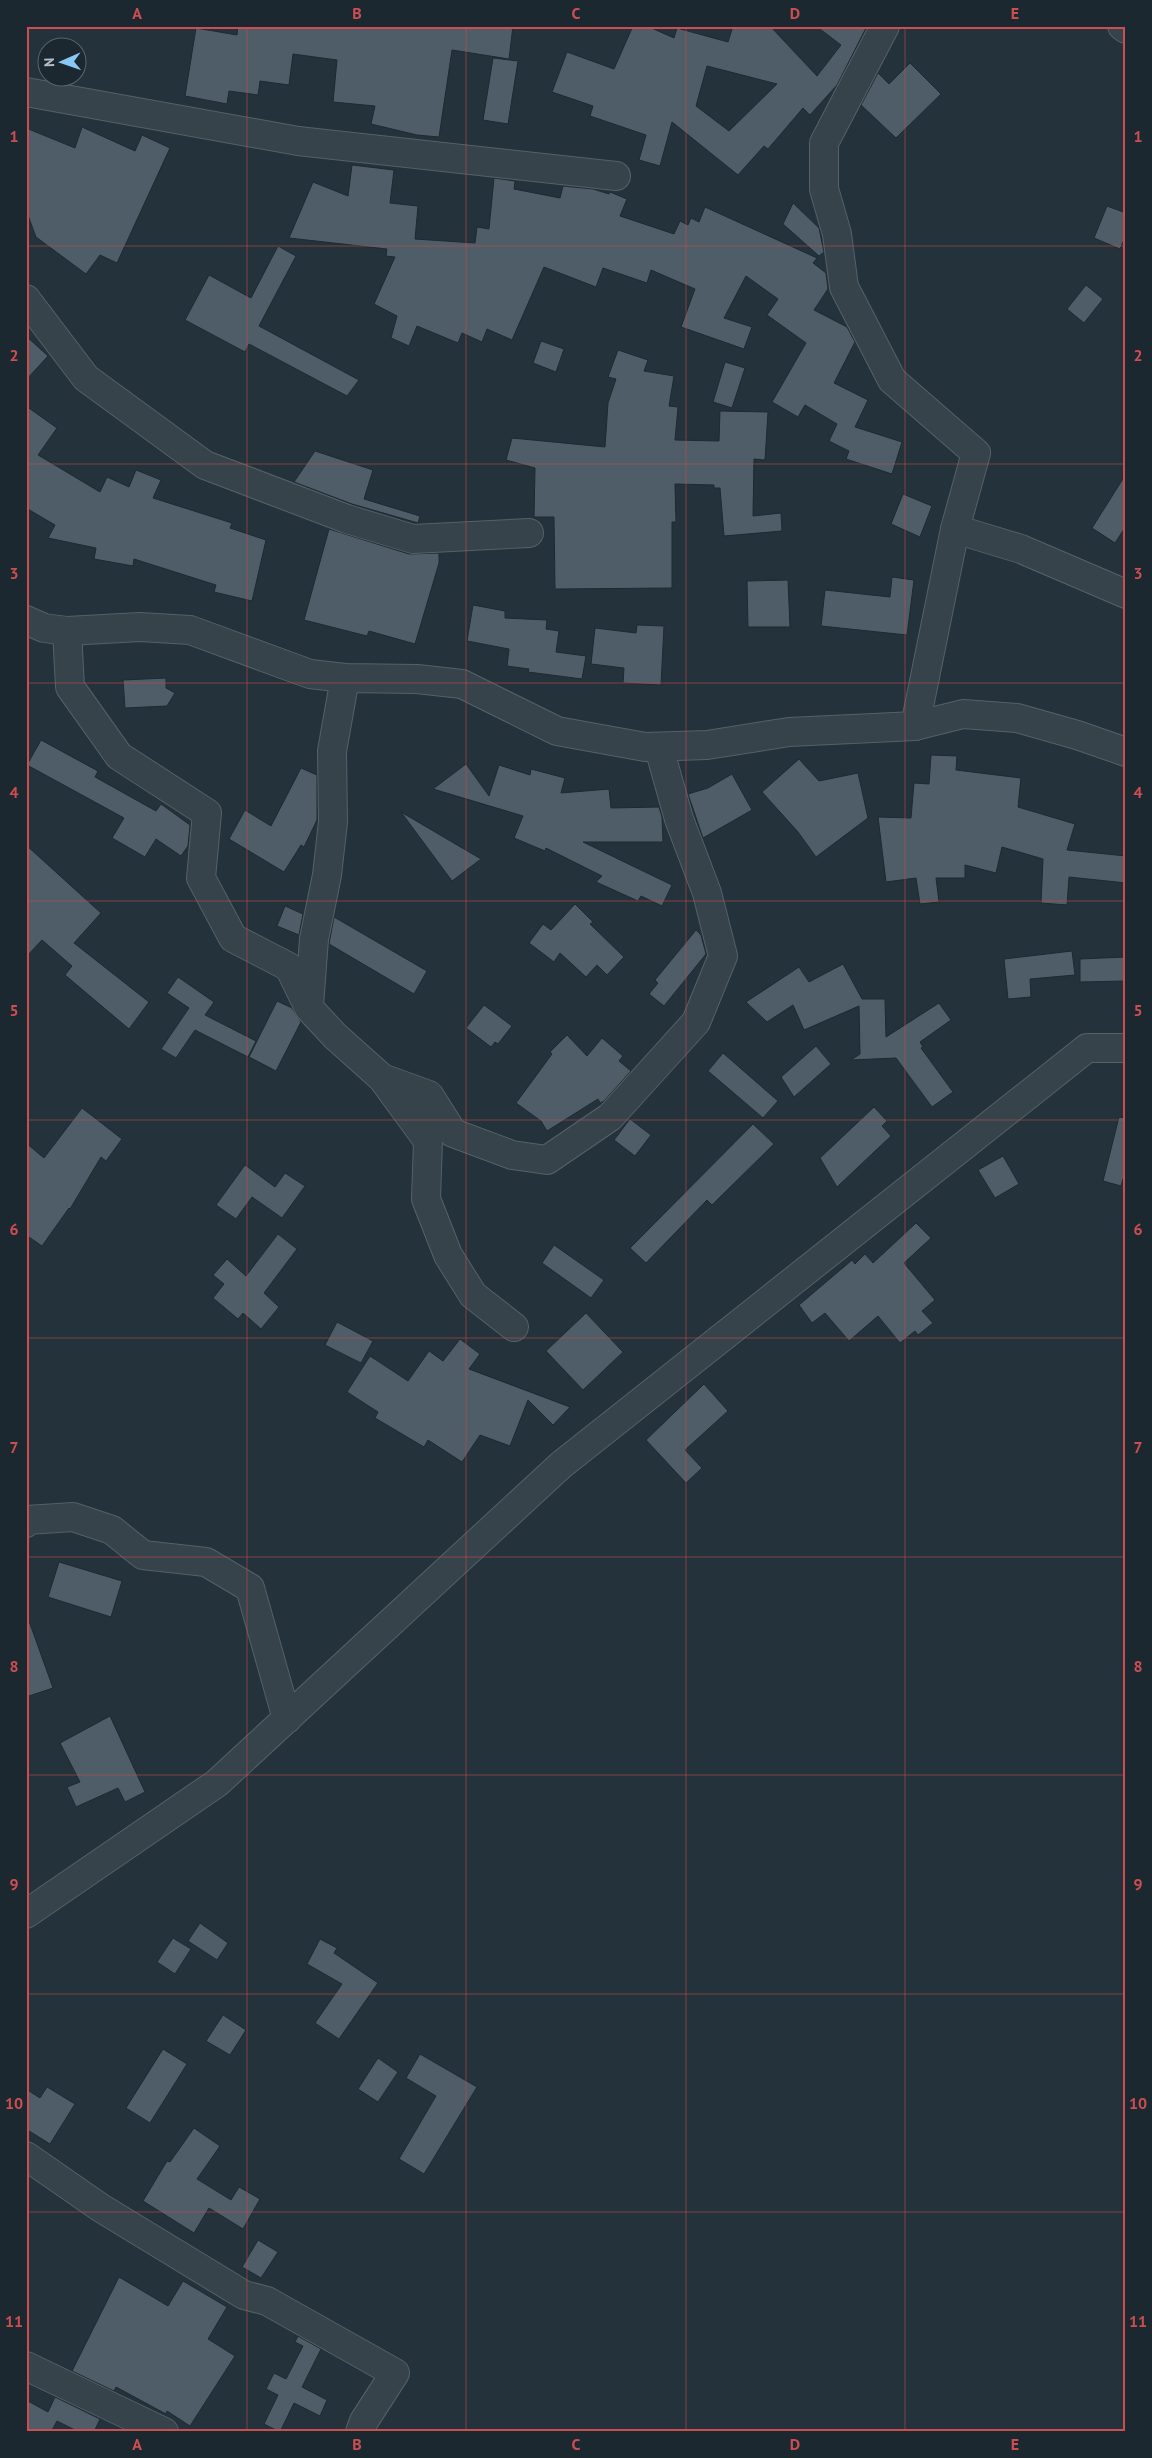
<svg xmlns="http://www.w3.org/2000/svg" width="1152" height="2458" font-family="'PT Sans',sans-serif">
  <rect width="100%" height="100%" fill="#23323b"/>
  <g fill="#4e5d68" stroke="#1e2a32" fill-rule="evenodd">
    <path d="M 238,26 L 343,26 L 359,28 L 359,26 L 513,26 L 509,59 L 452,50 L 439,137 L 417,135 L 371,124 L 375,106 L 333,102 L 337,60 L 293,54 L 289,85 L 260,81 L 258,95 L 229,91 L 227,104 L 185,96 L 196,28 L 237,35 Z"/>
    <path d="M 633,26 L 647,26 L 674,38 L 677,28 L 728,42 L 733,26 L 770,26 L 817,76 L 841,45 L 816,26 L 867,26 L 837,85 L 810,115 L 803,108 L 768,149 L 764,146 L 738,175 L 672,122 L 660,166 L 639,160 L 646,135 L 590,116 L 593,106 L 552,92 L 567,52 L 614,69 ZM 707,66 L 777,84 L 729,131 L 696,106 Z"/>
    <path d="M 493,58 L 518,61 L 508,124 L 483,120 Z"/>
    <path d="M 910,63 L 941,94 L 896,138 L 861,105 L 878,73 L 889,84 Z"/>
    <path d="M 82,127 L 135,151 L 142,135 L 170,148 L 117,263 L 100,255 L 86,274 L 36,237 L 26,210 L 26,128 L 75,148 Z"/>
    <path d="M 352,165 L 394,170 L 390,203 L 418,206 L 415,239 L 475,243 L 477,227 L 489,229 L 494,178 L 515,181 L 514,189 L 560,198 L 563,186 L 593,189 L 609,194 L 610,192 L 627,199 L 620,216 L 674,234 L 680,221 L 688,225 L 691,218 L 699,222 L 705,207 L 817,258 L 813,263 L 826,273 L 828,289 L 814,310 L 847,327 L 855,342 L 834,383 L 868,400 L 855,427 L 902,442 L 892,474 L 846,459 L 849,451 L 829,441 L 837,424 L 805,405 L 798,417 L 772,402 L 806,343 L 767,315 L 778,299 L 746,276 L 724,318 L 752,327 L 744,349 L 681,327 L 695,289 L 651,270 L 647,283 L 603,268 L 596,287 L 544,267 L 512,340 L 487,329 L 482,342 L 462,333 L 458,343 L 417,326 L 409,346 L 391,338 L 397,316 L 374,304 L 395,257 L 386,256 L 387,249 L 289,238 L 313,182 L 348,196 Z"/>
    <path d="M 793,203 L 819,228 L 824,252 L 819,256 L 783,224 Z"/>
    <path d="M 1107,206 L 1126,213 L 1126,235 L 1120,249 L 1094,238 Z"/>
    <path d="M 278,246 L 296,256 L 259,326 L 359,380 L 347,396 L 249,344 L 245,352 L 185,320 L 209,275 L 251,298 Z"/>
    <path d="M 1086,285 L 1103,299 L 1084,323 L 1067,309 Z"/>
    <path d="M 26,336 L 48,356 L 26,380 Z"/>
    <path d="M 541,341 L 564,349 L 556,372 L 533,363 Z"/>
    <path d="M 618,350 L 648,360 L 644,371 L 674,376 L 669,406 L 678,407 L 675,440 L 719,441 L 720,411 L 768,412 L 765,460 L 754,459 L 753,516 L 781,513 L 782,531 L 724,536 L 720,488 L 714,488 L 714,485 L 675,484 L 676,522 L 672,522 L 672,588 L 555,589 L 554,517 L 534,517 L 535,468 L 506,460 L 512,438 L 605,447 L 608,403 L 616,379 L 608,377 Z"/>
    <path d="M 725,362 L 745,368 L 732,408 L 713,402 Z"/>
    <path d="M 26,406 L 57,428 L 38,455 L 100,492 L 107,477 L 129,487 L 136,470 L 161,480 L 153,498 L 232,523 L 230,528 L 266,540 L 252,601 L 214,592 L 216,585 L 134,559 L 133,566 L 94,559 L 96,548 L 48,538 L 55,525 L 26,508 Z"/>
    <path d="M 315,451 L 373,470 L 364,499 L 420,516 L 418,523 L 352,504 L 294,482 Z"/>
    <path d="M 1126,474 L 1126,526 L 1115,543 L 1092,528 Z"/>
    <path d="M 903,494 L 932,506 L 920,537 L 891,524 Z"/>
    <path d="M 329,529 L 409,554 L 439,553 L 439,563 L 415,644 L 369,631 L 367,636 L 304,620 Z"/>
    <path d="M 892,577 L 914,580 L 907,635 L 821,626 L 825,590 L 890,597 Z"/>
    <path d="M 788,580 L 790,627 L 748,627 L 747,581 Z"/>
    <path d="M 473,605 L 505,611 L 505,618 L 547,620 L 546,629 L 559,631 L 556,652 L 586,656 L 582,679 L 528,672 L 529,669 L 507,666 L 509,649 L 467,641 Z"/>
    <path d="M 637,625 L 664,626 L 661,685 L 623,683 L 624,668 L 591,664 L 595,628 L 636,633 Z"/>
    <path d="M 166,678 L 166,688 L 175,693 L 167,706 L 125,708 L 123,680 Z"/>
    <path d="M 41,740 L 98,771 L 95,777 L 156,811 L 161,804 L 190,825 L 188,846 L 181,856 L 156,839 L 145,857 L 112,838 L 124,818 L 27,765 Z"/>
    <path d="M 931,755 L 957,756 L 956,770 L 1021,778 L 1018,807 L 1075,824 L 1067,850 L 1126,856 L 1126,883 L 1069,877 L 1067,905 L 1041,903 L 1043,859 L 1002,847 L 996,873 L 965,865 L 965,878 L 936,878 L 939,902 L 920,904 L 916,878 L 886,882 L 878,817 L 911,818 L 914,783 L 929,784 Z"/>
    <path d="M 799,759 L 819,781 L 858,773 L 868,818 L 816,857 L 798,832 L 762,792 Z"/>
    <path d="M 466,764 L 489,796 L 499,765 L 530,775 L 531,769 L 565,778 L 561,793 L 609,789 L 611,808 L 659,807 L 662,817 L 663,842 L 583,842 L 672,885 L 662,906 L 641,896 L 638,901 L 596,882 L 602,876 L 546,848 L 545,851 L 514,838 L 523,816 L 433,789 Z"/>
    <path d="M 301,768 L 317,775 L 317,820 L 304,847 L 301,845 L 284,872 L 229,839 L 245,810 L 271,826 Z"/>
    <path d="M 732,774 L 752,810 L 703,838 L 688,794 L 708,788 Z"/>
    <path d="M 401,812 L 481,859 L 452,881 Z"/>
    <path d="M 26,845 L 101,913 L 74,943 L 149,1002 L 129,1029 L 65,975 L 72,966 L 42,940 L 26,957 Z"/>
    <path d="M 575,904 L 593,922 L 590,924 L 624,957 L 607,975 L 597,965 L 586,977 L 560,953 L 554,962 L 529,943 L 543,924 L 551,930 Z"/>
    <path d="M 285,906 L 303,914 L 299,935 L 277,926 Z"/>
    <path d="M 334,917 L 427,971 L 414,994 L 329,944 Z"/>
    <path d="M 696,930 L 701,935 L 706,954 L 664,1006 L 649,994 L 658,983 L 655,980 Z"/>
    <path d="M 1072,951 L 1075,975 L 1030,979 L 1031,997 L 1008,999 L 1004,959 Z"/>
    <path d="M 1126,957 L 1126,981 L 1080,982 L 1080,959 Z"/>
    <path d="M 843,964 L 862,999 L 885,999 L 886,1037 L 939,1003 L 951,1020 L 920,1042 L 923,1047 L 921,1048 L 953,1092 L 932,1107 L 896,1058 L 851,1060 L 860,1054 L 859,1006 L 804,1030 L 793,1005 L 767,1022 L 746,1002 L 799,967 L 809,982 Z"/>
    <path d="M 178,977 L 214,1002 L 205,1015 L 256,1041 L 248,1057 L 195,1030 L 176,1058 L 161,1049 L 189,1008 L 167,993 Z"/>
    <path d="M 277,1001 L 292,1008 L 301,1022 L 276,1071 L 249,1057 Z"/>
    <path d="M 484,1005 L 512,1026 L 498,1044 L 495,1042 L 491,1047 L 466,1028 Z"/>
    <path d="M 567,1035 L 587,1056 L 602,1038 L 623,1056 L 619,1061 L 631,1071 L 604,1101 L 600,1103 L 598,1099 L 547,1131 L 541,1121 L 516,1103 L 552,1054 L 550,1052 Z"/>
    <path d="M 816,1046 L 831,1064 L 794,1097 L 781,1077 Z"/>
    <path d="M 723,1053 L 778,1101 L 763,1118 L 708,1071 Z"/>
    <path d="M 874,1107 L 887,1121 L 882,1126 L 891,1136 L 837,1187 L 820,1158 Z"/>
    <path d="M 82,1108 L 122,1139 L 106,1161 L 101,1157 L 70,1209 L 69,1208 L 42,1246 L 26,1235 L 26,1143 L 44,1158 Z"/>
    <path d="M 1119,1117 L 1126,1118 L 1126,1169 L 1121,1186 L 1103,1181 Z"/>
    <path d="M 630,1119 L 651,1135 L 635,1156 L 614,1140 Z"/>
    <path d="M 753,1124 L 774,1144 L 712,1205 L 707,1200 L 646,1263 L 630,1248 Z"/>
    <path d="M 1003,1156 L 1019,1184 L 995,1198 L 978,1170 Z"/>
    <path d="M 245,1165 L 275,1187 L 285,1173 L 305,1186 L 282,1218 L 252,1197 L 236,1219 L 216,1205 Z"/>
    <path d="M 916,1223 L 931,1238 L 904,1263 L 935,1300 L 922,1311 L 933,1323 L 918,1335 L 915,1331 L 900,1343 L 878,1316 L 849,1341 L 825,1313 L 812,1323 L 799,1305 L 852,1260 L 855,1264 L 865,1254 L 873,1263 Z"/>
    <path d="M 278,1234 L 297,1249 L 264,1293 L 279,1307 L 261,1329 L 243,1313 L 238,1319 L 213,1298 L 224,1284 L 213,1275 L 227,1259 L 246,1276 Z"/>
    <path d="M 554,1245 L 604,1280 L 591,1298 L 542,1263 Z"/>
    <path d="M 586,1313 L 623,1352 L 583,1390 L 546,1351 Z"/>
    <path d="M 337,1322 L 373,1341 L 361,1363 L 325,1345 Z"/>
    <path d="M 460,1339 L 480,1354 L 469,1369 L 570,1407 L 553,1425 L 528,1400 L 510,1446 L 480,1435 L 462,1462 L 428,1440 L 424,1447 L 375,1418 L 378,1412 L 347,1392 L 370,1356 L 408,1381 L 429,1351 L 443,1361 Z"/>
    <path d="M 704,1384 L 728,1411 L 685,1450 L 702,1468 L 686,1483 L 646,1440 Z"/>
    <path d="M 59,1562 L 122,1581 L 111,1617 L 48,1597 Z"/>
    <path d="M 29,1621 L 53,1688 L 26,1697 L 26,1622 Z"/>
    <path d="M 110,1716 L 145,1792 L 125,1802 L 118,1788 L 76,1807 L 67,1787 L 80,1782 L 60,1743 Z"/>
    <path d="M 200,1923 L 228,1943 L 217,1960 L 188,1941 Z"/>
    <path d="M 173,1938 L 191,1949 L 175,1974 L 157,1962 Z"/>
    <path d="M 320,1939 L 337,1948 L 334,1953 L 378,1983 L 339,2039 L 315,2023 L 342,1984 L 307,1964 Z"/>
    <path d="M 223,2015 L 246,2030 L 230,2055 L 206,2041 Z"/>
    <path d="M 163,2049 L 187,2064 L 150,2123 L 126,2108 Z"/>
    <path d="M 420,2054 L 477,2087 L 424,2174 L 399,2159 L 436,2096 L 406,2078 Z"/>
    <path d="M 378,2058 L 398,2072 L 378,2102 L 358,2089 Z"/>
    <path d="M 47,2087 L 75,2104 L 50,2144 L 26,2129 L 26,2089 L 40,2098 Z"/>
    <path d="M 194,2128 L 220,2146 L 197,2179 L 231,2200 L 239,2187 L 260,2199 L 243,2229 L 209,2208 L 194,2233 L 143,2201 L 167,2161 L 170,2162 Z"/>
    <path d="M 258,2240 L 278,2252 L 261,2278 L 242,2267 Z"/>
    <path d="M 119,2277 L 168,2306 L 183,2281 L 227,2307 L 208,2339 L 235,2356 L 190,2426 L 167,2411 L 166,2414 L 116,2387 L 114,2391 L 72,2371 Z"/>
    <path d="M 298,2336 L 321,2349 L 302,2387 L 327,2400 L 320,2416 L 294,2403 L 280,2432 L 264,2424 L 278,2395 L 266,2389 L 274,2373 L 286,2379 L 303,2346 L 295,2342 Z"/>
    <path d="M 55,2397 L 100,2419 L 94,2432 L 79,2432 L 57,2421 L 51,2432 L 26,2432 L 26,2400 L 48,2412 Z"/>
  </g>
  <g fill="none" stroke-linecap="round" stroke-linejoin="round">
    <defs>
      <g id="minor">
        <path d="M 885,26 L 824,143 L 824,189 L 837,234 L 844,287 L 892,380 L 976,453 L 955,529 L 915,726"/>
        <path d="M 1122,26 L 1126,29"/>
        <path d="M 26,92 L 298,141 L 616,176"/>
        <path d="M 26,299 L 86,378 L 205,465 L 347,519 L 413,539 L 529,533"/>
        <path d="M 955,529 L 1021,549 L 1126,594"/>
        <path d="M 26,620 L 44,628 L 67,631 L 140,627 L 190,630 L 310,674 L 345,678 L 417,679 L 462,684 L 557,731 L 645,747 L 707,745 L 789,732 L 915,726 L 963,714 L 1017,718 L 1077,735 L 1126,752"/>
        <path d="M 67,631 L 70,687 L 119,756 L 207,813 L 201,878 L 233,938 L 289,967 L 309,1008 L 335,1036 L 382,1078 L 428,1141 L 426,1199 L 448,1255 L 473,1295 L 514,1327"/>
        <path d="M 309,1006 L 314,939 L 327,875 L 333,822 L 332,751 L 345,678"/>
        <path d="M 382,1078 L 429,1095 L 453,1133 L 512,1155 L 547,1160 L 610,1117 L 696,1022 L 723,956 L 707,893 L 679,819 L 659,748"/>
        <path d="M 26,1523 L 27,1520 L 73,1517 L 112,1530 L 143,1555 L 206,1562 L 250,1588 L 287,1719"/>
        <path d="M 26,1914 L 217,1783 L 561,1465 L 1087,1048 L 1126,1048"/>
        <path d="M 26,2156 L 101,2208 L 244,2295 L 267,2301 L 395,2373 L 364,2421 L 360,2432"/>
        <path d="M 26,2366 L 164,2432"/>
      </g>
    </defs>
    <use href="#minor" stroke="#556169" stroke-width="30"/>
    <use href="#minor" stroke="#37434b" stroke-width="28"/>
  </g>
  <path fill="none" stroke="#cd4e50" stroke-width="1" stroke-opacity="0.55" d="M 247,26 L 247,2432M 466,26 L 466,2432M 686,26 L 686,2432M 905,26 L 905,2432M 26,246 L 1126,246M 26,464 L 1126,464M 26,683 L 1126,683M 26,901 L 1126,901M 26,1120 L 1126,1120M 26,1338 L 1126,1338M 26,1557 L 1126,1557M 26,1775 L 1126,1775M 26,1994 L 1126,1994M 26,2212 L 1126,2212"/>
  <rect width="1152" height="2458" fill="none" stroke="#1c2830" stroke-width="55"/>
  <g transform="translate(62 62) rotate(268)"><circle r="24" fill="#1c2830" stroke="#58646c"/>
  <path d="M0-4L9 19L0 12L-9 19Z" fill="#89c7f5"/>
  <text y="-8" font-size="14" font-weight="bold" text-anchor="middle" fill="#b2bec7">N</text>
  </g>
  <rect x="28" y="28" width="1096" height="2402" fill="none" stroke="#cd4e50" stroke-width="2"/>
  <g font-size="16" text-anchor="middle" font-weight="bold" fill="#cd4e50">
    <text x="137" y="19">A</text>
    <text x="357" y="19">B</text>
    <text x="576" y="19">C</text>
    <text x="795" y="19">D</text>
    <text x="1015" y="19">E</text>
    <text x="14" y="142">1</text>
    <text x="1138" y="142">1</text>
    <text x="14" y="361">2</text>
    <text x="1138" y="361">2</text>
    <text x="14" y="579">3</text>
    <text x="1138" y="579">3</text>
    <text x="14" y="798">4</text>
    <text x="1138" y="798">4</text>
    <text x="14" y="1016">5</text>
    <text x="1138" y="1016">5</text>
    <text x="14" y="1235">6</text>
    <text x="1138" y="1235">6</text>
    <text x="14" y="1453">7</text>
    <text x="1138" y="1453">7</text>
    <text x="14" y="1672">8</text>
    <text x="1138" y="1672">8</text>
    <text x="14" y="1890">9</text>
    <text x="1138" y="1890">9</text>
    <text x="14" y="2109">10</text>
    <text x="1138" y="2109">10</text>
    <text x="14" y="2327">11</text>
    <text x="1138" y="2327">11</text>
    <text x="137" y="2450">A</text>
    <text x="357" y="2450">B</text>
    <text x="576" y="2450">C</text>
    <text x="795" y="2450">D</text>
    <text x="1015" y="2450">E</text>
  </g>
</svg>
